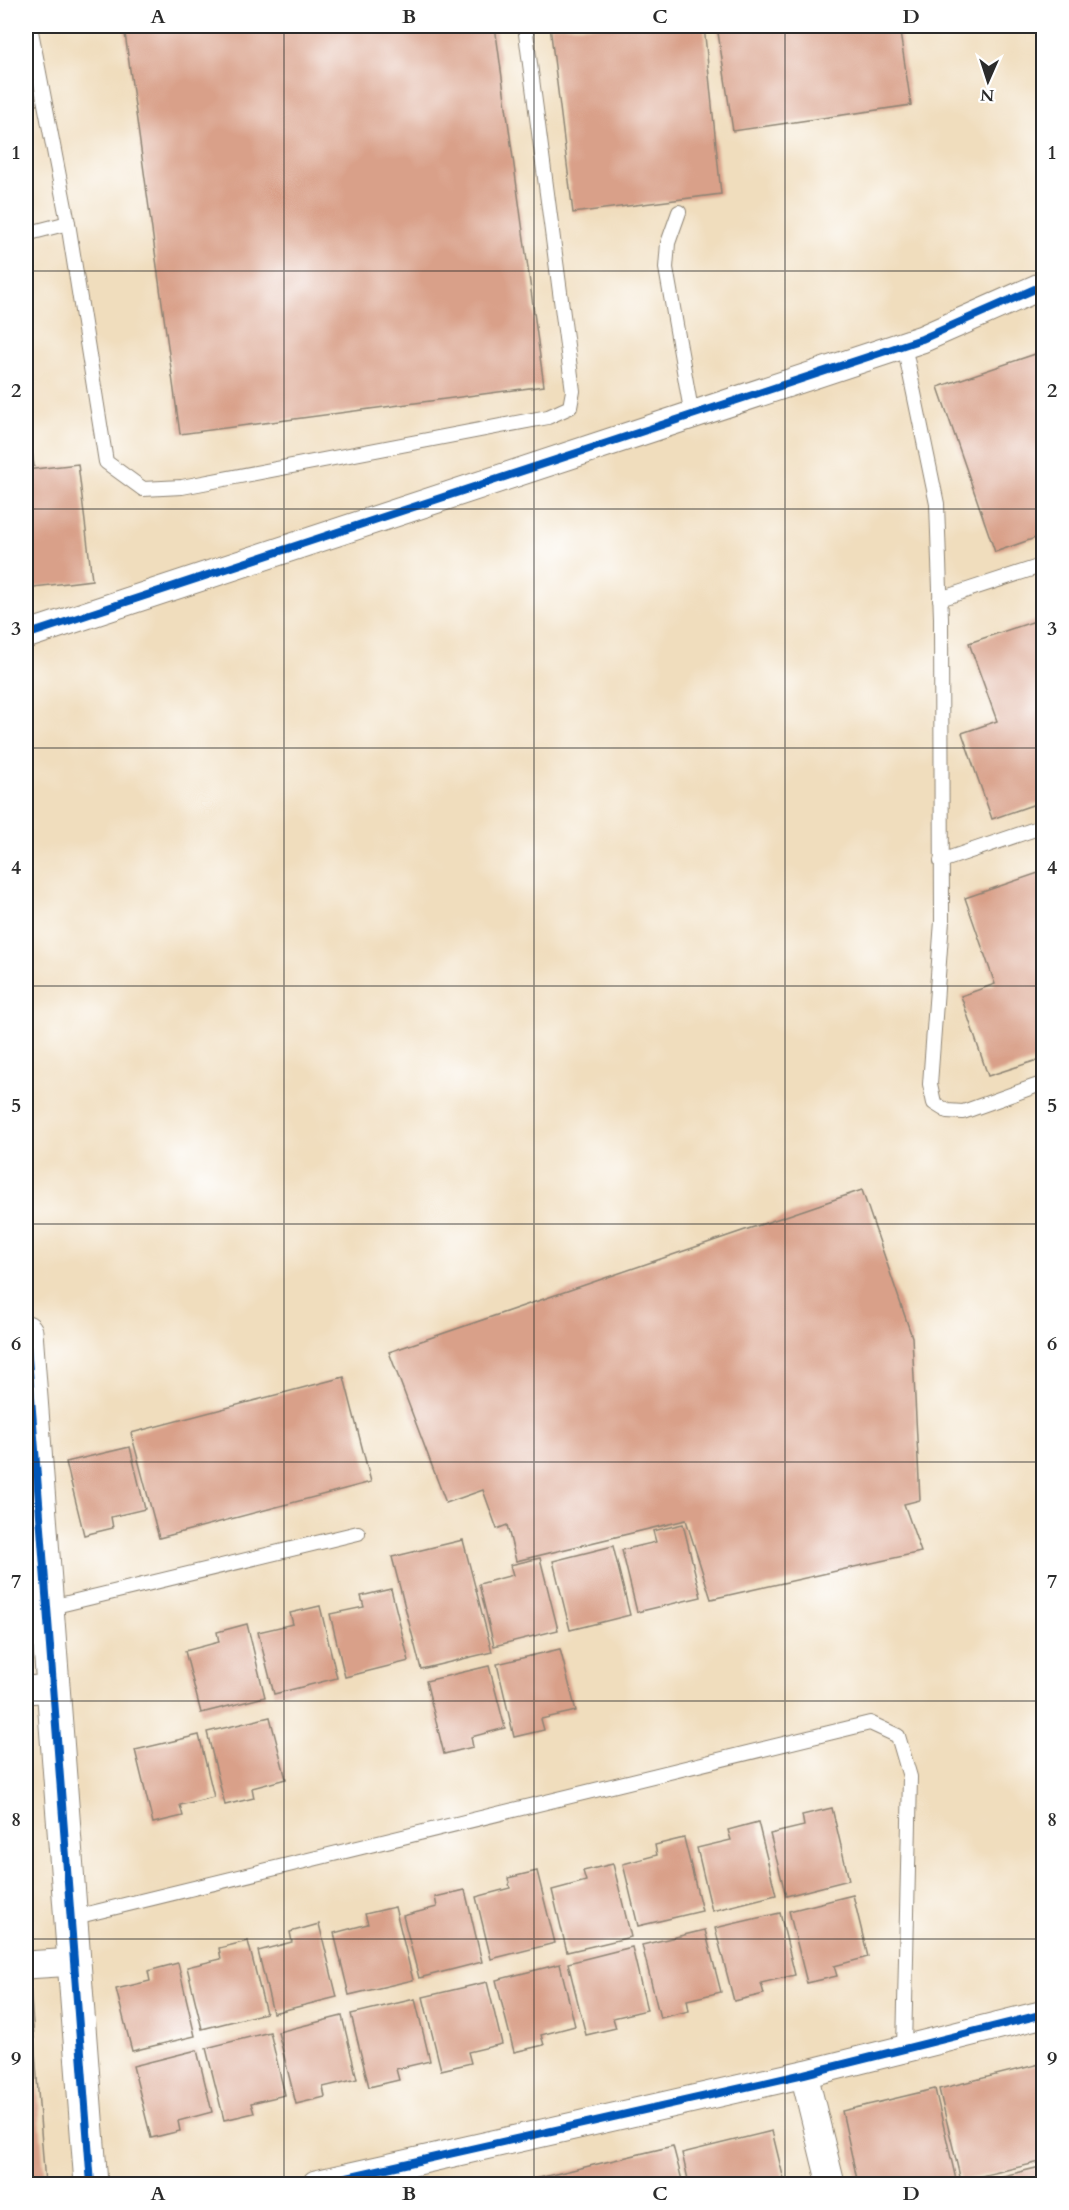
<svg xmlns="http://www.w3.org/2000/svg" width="1069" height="2210" font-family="Cardo,serif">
  <rect width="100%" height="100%" fill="#fff"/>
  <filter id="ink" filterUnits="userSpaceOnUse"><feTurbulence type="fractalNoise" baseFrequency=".0167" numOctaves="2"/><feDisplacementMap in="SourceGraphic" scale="12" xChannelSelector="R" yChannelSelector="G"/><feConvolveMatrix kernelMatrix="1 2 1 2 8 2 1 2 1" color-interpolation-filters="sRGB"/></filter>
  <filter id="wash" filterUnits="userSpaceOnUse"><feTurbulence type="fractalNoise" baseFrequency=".008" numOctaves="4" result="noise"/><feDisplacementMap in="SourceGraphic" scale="24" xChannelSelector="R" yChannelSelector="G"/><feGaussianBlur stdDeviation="1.35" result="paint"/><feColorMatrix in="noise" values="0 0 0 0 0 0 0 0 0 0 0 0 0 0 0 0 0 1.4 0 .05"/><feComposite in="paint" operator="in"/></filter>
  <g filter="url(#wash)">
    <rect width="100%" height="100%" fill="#f0ddbd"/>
    <g id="blocks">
      <g fill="#d9a089">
        <path d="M 124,26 L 495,26 L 544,386 L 180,434 Z"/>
        <path d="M 550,26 L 704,26 L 721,194 L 573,213 Z"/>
        <path d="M 717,26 L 899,26 L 911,105 L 733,131 Z"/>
        <path d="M 1044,351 L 1044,535 L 995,552 L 938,387 Z"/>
        <path d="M 26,407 L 34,466 L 26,467 Z"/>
        <path d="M 78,464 L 92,580 L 26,588 L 26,470 Z"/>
        <path d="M 1044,618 L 1044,801 L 992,819 L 962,733 L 997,721 L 969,643 Z"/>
        <path d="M 1044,871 L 1044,1058 L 988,1076 L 961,996 L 995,984 L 965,898 Z"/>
        <path d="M 862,1190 L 912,1337 L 920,1500 L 904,1504 L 921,1552 L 711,1599 L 686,1520 L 516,1561 L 507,1525 L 497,1529 L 483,1490 L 446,1503 L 389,1352 Z"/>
        <path d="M 344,1377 L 371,1482 L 159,1538 L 131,1433 Z"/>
        <path d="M 130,1447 L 145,1509 L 111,1517 L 113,1528 L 84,1535 L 66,1462 Z"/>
        <path d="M 683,1524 L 701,1597 L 637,1612 L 622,1550 L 656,1542 L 653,1531 Z"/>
        <path d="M 463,1540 L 492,1652 L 421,1669 L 392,1557 Z"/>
        <path d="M 613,1546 L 630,1615 L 570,1630 L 553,1561 Z"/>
        <path d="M 540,1558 L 558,1630 L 494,1646 L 479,1584 L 513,1575 L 510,1565 Z"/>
        <path d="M 391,1589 L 409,1661 L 345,1677 L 330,1614 L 364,1607 L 361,1596 Z"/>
        <path d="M 320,1606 L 337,1678 L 274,1694 L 258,1632 L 293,1624 L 290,1613 Z"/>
        <path d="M 247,1624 L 265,1697 L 201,1713 L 185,1651 L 219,1642 L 217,1632 Z"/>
        <path d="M 560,1649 L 576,1711 L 541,1719 L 544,1730 L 514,1737 L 497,1664 Z"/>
        <path d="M 489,1666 L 505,1728 L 471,1737 L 473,1747 L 444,1754 L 426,1681 Z"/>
        <path d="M 270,1717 L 286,1779 L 252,1788 L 254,1798 L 225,1805 L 207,1732 Z"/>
        <path d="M 199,1735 L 214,1797 L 180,1805 L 183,1816 L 153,1823 L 135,1750 Z"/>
        <path d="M 832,1808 L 849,1880 L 786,1896 L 770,1834 L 804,1826 L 802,1815 Z"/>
        <path d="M 758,1822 L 776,1895 L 712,1911 L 697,1848 L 731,1840 L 728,1830 Z"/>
        <path d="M 684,1838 L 702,1911 L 638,1926 L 623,1864 L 657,1855 L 655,1845 Z"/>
        <path d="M 613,1864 L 631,1937 L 567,1952 L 552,1890 L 586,1881 L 583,1871 Z"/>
        <path d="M 537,1871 L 555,1943 L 491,1959 L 476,1897 L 510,1888 L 508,1878 Z"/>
        <path d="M 465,1890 L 482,1962 L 419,1978 L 403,1916 L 437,1907 L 435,1897 Z"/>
        <path d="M 853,1895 L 868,1957 L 834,1966 L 837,1976 L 807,1983 L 789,1911 Z"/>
        <path d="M 395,1907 L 413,1980 L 349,1995 L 334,1933 L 368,1924 L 365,1914 Z"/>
        <path d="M 780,1913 L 795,1975 L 761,1983 L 764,1994 L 734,2001 L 715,1928 Z"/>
        <path d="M 319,1924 L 337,1997 L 273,2013 L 258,1951 L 292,1942 L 290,1932 Z"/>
        <path d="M 705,1930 L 721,1992 L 687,2000 L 689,2011 L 660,2018 L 642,1945 Z"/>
        <path d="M 248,1941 L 266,2013 L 202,2029 L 187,1967 L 221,1959 L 219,1948 Z"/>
        <path d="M 632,1947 L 647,2010 L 613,2018 L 616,2028 L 586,2035 L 568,1963 Z"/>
        <path d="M 178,1963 L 195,2036 L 132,2051 L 116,1989 L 150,1981 L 148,1971 Z"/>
        <path d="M 560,1964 L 575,2026 L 541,2035 L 544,2045 L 514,2052 L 496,1980 Z"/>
        <path d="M 487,1982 L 502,2044 L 468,2052 L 471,2063 L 441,2070 L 423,1997 Z"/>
        <path d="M 30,1985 L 45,2184 L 26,2184 L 26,1986 Z"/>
        <path d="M 415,1999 L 430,2061 L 396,2069 L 399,2080 L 369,2087 L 351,2014 Z"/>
        <path d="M 342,2016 L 357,2079 L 323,2087 L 325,2097 L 296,2104 L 278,2032 Z"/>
        <path d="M 270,2032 L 285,2095 L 251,2103 L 254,2113 L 224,2120 L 206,2048 Z"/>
        <path d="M 197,2050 L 212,2112 L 178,2121 L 180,2131 L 151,2138 L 133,2066 Z"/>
        <path d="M 1044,2063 L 1044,2161 L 961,2181 L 939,2089 Z"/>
        <path d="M 935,2089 L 957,2184 L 858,2184 L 842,2111 Z"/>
        <path d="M 772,2131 L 785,2184 L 689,2184 L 682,2153 Z"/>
        <path d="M 673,2146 L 683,2184 L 514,2184 Z"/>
        <path d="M 1044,2166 L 1044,2184 L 971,2184 Z"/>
      </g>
    </g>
  </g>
  <g filter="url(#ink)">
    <use href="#blocks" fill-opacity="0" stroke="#8e8474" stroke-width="1.5"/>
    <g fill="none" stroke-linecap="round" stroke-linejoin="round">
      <defs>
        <g id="lane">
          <path d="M 30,26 L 68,223 L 106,462 L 143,489 L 182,487 L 548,417 L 570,407 L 573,391 L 525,26"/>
          <path d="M 679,212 L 668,243 L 666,268 L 692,416"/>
          <path d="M 26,234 L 68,223"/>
          <path d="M 904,345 L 937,504 L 941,618 L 942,921 L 930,1084 L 934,1103 L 947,1111 L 963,1112 L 1044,1083"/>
          <path d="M 940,599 L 1044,565"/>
          <path d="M 941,861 L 1044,826"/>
          <path d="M 47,1608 L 358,1533"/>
          <path d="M 71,1918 L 870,1723 L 898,1736 L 910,1777 L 904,2049"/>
        </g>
        <g id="street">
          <path d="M 26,635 L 922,339 L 1044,285"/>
          <path d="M 26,1690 L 53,1688"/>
          <path d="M 26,1965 L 74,1962"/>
          <path d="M 804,2074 L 831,2184"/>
          <path d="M 316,2184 L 804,2074 L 1044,2014"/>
        </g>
        <path id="secondary" d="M 26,1332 L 91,2184"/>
      </defs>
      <use href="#lane" stroke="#8e8474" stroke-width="16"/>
      <use href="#street" stroke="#8e8474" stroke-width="29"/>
      <use href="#secondary" stroke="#8e8474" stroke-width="35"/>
      <use href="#lane" stroke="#fff" stroke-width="14"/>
      <use href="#street" stroke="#fff" stroke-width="27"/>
      <use href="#secondary" stroke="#fff" stroke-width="33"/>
      <defs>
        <g id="cycleway">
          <path d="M 26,635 L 922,339 L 1044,285"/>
          <path d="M 26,1332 L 91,2184"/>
          <path d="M 316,2184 L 804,2074 L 1044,2014"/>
        </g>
      </defs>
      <use href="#cycleway" stroke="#fff" stroke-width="11"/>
      <use href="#cycleway" stroke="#0057b8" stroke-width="8"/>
    </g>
  </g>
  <path fill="none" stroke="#2b2b2b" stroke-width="1.5" stroke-opacity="0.55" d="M 284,26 L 284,2184M 534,26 L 534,2184M 785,26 L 785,2184M 26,271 L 1044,271M 26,509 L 1044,509M 26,748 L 1044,748M 26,986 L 1044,986M 26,1224 L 1044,1224M 26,1462 L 1044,1462M 26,1701 L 1044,1701M 26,1939 L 1044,1939"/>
  <rect width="1069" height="2210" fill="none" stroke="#fff" stroke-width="66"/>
  <g transform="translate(988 81) rotate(183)" stroke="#ffffff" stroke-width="4.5" paint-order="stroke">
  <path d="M0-4.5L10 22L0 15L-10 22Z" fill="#2b2b2b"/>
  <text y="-9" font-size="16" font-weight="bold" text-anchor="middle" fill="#2b2b2b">N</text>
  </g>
  <rect x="33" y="33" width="1003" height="2144" fill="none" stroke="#2b2b2b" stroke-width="2"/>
  <g font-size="20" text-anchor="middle" font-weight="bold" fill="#2b2b2b">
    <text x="158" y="23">A</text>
    <text x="409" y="23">B</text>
    <text x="660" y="23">C</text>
    <text x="911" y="23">D</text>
    <text x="16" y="159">1</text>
    <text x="1052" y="159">1</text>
    <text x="16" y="397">2</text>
    <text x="1052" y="397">2</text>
    <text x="16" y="635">3</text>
    <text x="1052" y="635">3</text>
    <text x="16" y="874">4</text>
    <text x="1052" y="874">4</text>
    <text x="16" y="1112">5</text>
    <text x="1052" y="1112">5</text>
    <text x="16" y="1350">6</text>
    <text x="1052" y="1350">6</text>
    <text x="16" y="1588">7</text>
    <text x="1052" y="1588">7</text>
    <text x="16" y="1826">8</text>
    <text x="1052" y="1826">8</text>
    <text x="16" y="2065">9</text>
    <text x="1052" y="2065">9</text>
    <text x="158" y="2200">A</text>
    <text x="409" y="2200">B</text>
    <text x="660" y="2200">C</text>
    <text x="911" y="2200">D</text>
  </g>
</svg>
